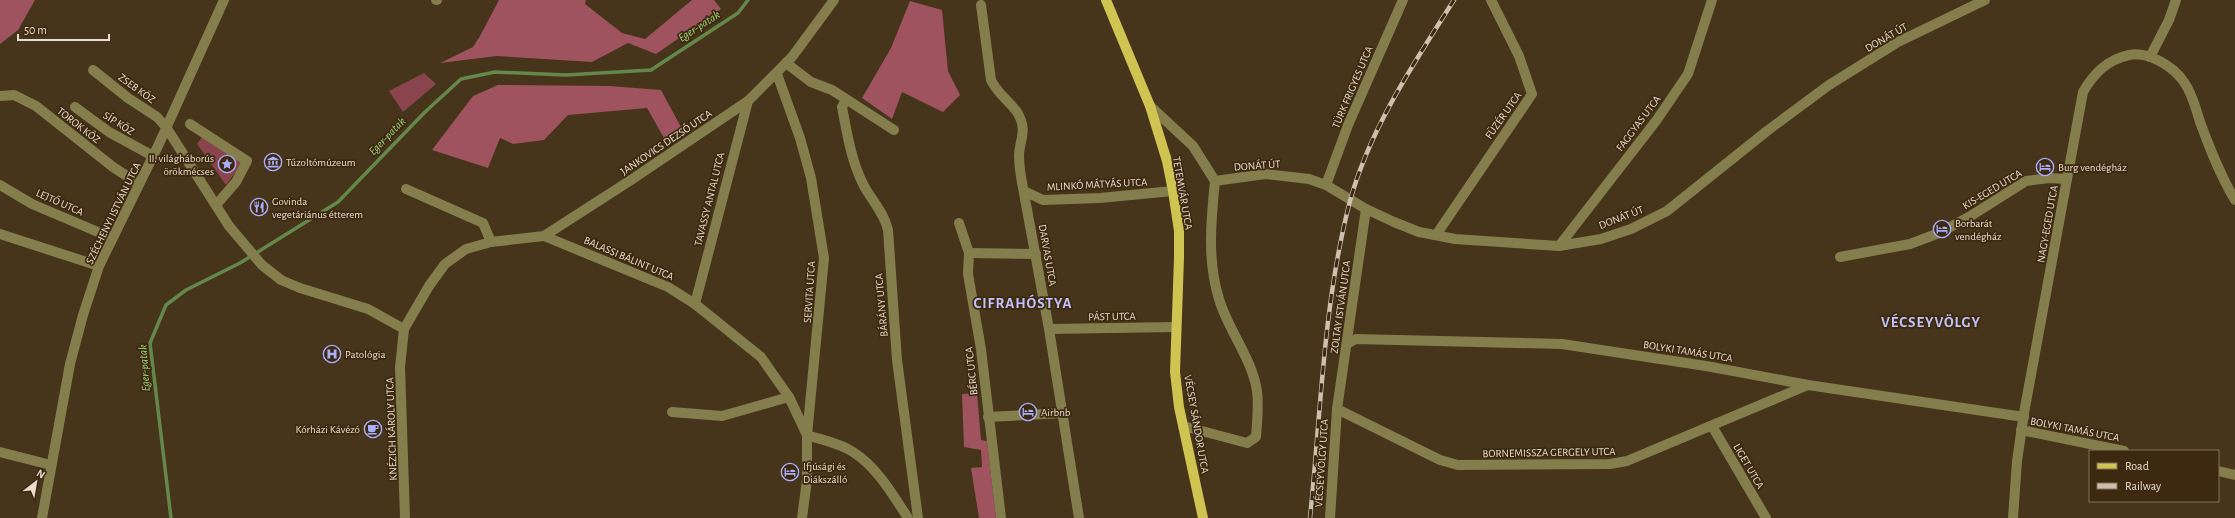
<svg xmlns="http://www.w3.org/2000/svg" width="2235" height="518" font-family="'Alegreya Sans',sans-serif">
  <rect width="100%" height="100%" fill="#46341b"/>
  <g fill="#8a444e">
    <path d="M 424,73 L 436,84 L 403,112 L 389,91 Z"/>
    <path d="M 202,137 L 243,162 L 226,185 L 197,144 Z"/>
  </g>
  <g fill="#9e535e">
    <path d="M 0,0 L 35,0 L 18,30 L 0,44 Z"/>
    <path d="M 499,0 L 586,0 L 585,4 L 622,33 L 645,39 L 692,0 L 714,0 L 721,9 L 656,54 L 628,43 L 592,62 L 497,56 L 440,63 L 473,47 L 480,36 Z"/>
    <path d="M 910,1 L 942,10 L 948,71 L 960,95 L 943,112 L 902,92 L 892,119 L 862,98 L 891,48 Z"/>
    <path d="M 498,85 L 610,86 L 661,90 L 682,129 L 664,138 L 647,108 L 568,115 L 544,140 L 513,144 L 500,138 L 488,168 L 432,150 L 473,96 Z"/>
    <path d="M 977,393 L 981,440 L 987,441 L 996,518 L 979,518 L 971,468 L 982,467 L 981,450 L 964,447 L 962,394 Z"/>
  </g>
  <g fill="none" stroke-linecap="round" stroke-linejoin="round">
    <path stroke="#63884a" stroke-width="3.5" d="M 171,518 L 150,343 L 166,305 L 186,290 L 240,263 L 338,202 L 425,112 L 461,79 L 495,72 L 566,75 L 651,70 L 738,13 L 748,0"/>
    <g stroke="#837e4b" stroke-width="10">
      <path d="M 436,0 L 437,0"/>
      <path d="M 981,5 L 991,80 C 997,93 1009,101 1017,112 C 1028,130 1020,138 1019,155 C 1019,162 1020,170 1021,177 L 1049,329 L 1079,518"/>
      <path d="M 2150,57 L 2169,20 L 2176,0"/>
      <path d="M 786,63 L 811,82 L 832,90 L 894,130"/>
      <path d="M 93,70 L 128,98 L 157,117 L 166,127 L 229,226 L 262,265 L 281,280 L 300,288 L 368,309 L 404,329"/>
      <path d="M 777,74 L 800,138 L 811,178 L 824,258 L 807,435 L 807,480 L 802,518"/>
      <path d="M 0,96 L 14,95 L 36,106 L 113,167 L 139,184"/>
      <path d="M 846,100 L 842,107 C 847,133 851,160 863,184 C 871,200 884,212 888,230 L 897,360 L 918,518"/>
      <path d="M 1150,106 L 1193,146 L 1215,181"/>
      <path d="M 75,107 L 109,132 L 153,156"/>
      <path d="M 190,124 L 247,161 L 236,182 L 216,205"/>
      <path d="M 1215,181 L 1265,174 L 1309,179 L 1326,185 L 1366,209 L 1394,222 L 1419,232 L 1455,239 L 1559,246 L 1601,239 L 1631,229 L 1667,211 L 1767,131 L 1829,85 L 1898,42 L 1985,0"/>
      <path d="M 0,185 L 32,204 L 112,238"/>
      <path d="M 1326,185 L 1348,125 L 1403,0"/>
      <path d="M 406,189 L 483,223 L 491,242"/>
      <path d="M 1024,191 L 1043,200 L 1100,198 L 1173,191"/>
      <path d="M 959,223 L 969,253 L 968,274 L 981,349 L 1001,518"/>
      <path d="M 0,234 L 99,266"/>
      <path d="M 1436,235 L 1532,94 L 1519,56 L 1491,0"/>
      <path d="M 544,236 L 631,180 L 748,101 L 792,57 L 834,0"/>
      <path d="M 1559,246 L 1656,121 L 1688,74 L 1712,0"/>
      <path d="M 969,253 L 1036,254"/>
      <path d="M 1840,257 L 1910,244 L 1939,233 L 1969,217 L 2026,181 L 2049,178 L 2067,179"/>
      <path d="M 695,304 L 748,101"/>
      <path d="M 1049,329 L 1176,327"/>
      <path d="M 1347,344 L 1356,339 L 1562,344 L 1706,366 L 1808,385 L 2024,417"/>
      <path d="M 1337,409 L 1440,460 L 1458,465 L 1610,464 L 1627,461 L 1808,385"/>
      <path d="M 672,412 L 722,416 L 789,397"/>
      <path d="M 988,417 L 1063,413"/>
      <path d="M 1183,426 L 1247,443 L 1256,437 C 1257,422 1259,406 1257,391 C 1252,358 1228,330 1219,299 C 1207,260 1211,221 1215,181"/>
      <path d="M 1712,426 L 1766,518"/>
      <path d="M 2021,430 L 2124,451"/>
      <path d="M 807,435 C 822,440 840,443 853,452 C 877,467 893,495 908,518"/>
      <path d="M 0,452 L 51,465"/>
      <path d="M 2218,471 L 2235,475"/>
      <path d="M 42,518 L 70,364 L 83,315 L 99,266 L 158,146 L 224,0"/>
      <path d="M 405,518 L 400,367 L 404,329 L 429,286 L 445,264 L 466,249 L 491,242 L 544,236 L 668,287 L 695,304 L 761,357 L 789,397 L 807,435"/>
      <path d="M 1330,518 L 1337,409 L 1366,209"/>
      <path d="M 2013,518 L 2017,461 L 2024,413 L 2083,92 C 2094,73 2107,60 2129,55 C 2148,51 2173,66 2184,82 C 2192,93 2196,109 2200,122 C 2210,149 2220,175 2235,200"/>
    </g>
    <path stroke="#cfc351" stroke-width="10" d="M 1106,0 L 1150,106 L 1167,161 L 1173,191 L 1179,231 L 1179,258 L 1175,372 L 1179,407 L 1203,518"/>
    <defs>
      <path id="rail" d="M 1310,518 C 1321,412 1323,304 1350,201 C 1370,128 1414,63 1454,0"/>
    </defs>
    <use href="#rail" stroke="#cdc0af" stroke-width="4.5"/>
    <use href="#rail" stroke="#3c2910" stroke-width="3" stroke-dasharray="9" stroke-linecap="butt"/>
  </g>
  <defs>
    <symbol id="museum-ring" viewBox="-11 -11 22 22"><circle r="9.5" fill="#3c2910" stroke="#aaaffb" stroke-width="1.5"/><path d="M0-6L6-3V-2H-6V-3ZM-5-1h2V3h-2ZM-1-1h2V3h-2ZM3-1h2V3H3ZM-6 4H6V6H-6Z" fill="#aaaffb"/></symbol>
    <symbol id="sight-ring" viewBox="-11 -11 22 22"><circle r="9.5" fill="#3c2910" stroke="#aaaffb" stroke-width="1.5"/><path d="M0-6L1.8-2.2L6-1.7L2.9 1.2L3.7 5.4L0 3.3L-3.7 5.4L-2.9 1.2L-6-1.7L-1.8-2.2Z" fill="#aaaffb"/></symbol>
    <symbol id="hotel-ring" viewBox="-11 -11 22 22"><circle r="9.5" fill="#3c2910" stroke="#aaaffb" stroke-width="1.5"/><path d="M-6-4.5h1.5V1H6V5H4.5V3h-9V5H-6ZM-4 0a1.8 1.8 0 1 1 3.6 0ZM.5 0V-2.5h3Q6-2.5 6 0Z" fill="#aaaffb"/></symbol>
    <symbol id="restaurant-ring" viewBox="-11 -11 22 22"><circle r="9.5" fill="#3c2910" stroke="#aaaffb" stroke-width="1.5"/><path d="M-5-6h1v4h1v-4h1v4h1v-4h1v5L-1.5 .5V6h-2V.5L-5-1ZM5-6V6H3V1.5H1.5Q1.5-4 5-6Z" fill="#aaaffb"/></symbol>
    <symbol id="hospital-ring" viewBox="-11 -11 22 22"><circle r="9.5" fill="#3c2910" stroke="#aaaffb" stroke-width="1.5"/><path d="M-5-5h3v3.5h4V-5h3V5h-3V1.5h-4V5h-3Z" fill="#aaaffb"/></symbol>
    <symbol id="cafe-ring" viewBox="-11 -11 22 22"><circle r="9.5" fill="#3c2910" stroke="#aaaffb" stroke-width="1.5"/><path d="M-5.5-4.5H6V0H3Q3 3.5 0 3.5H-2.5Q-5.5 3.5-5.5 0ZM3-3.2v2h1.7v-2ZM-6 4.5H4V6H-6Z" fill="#aaaffb"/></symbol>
  </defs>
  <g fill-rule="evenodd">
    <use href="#museum-ring" x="263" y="152" width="20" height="20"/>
    <use href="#sight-ring" x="217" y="154" width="20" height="20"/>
    <use href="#hotel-ring" x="2035" y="157" width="20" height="20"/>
    <use href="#restaurant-ring" x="249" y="197" width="20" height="20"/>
    <use href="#hotel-ring" x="1932" y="219" width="20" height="20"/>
    <use href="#hospital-ring" x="322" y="344" width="20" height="20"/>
    <use href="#hotel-ring" x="1018" y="402" width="20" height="20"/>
    <use href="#cafe-ring" x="363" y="419" width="20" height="20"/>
    <use href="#hotel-ring" x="780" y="462" width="20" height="20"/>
  </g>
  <g text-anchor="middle" stroke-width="3.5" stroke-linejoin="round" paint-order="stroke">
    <g font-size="11" fill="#e9ddce" stroke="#3c2910">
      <text transform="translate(1886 37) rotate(-30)" y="4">DONÁT ÚT</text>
      <text transform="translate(1352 87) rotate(-67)" y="4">TÜRK FRIGYES UTCA</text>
      <text transform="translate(137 88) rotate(36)" y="4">ZSEB KÖZ</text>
      <text transform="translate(1503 115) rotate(-55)" y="4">FÜZÉR UTCA</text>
      <text transform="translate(119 123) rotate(32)" y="4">SÍP KÖZ</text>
      <text transform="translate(1638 123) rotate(-53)" y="4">FAGGYAS UTCA</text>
      <text transform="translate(79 125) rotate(38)" y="4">TOROK KÖZ</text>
      <text transform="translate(666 142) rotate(-34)" y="4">JANKOVICS DEZSŐ UTCA</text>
      <text transform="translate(1257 165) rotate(-4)" y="4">DONÁT ÚT</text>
      <text transform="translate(1097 184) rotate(-3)" y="4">MLINKÓ MÁTYÁS UTCA</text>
      <text transform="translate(1992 189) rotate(-31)" y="4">KIS-EGED UTCA</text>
      <text transform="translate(1183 193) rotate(80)" y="4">TETEMVÁR UTCA</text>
      <text transform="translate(709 199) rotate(-76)" y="4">TAVASSY ANTAL UTCA</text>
      <text transform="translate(60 202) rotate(24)" y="4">LEJTŐ UTCA</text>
      <text transform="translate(113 213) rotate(-64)" y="4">SZÉCHENYI ISTVÁN UTCA</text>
      <text transform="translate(1621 217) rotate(-21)" y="4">DONÁT ÚT</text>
      <text transform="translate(2047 224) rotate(-80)" y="4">NAGY-EGED UTCA</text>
      <text transform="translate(1048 255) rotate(80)" y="4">DARVAS UTCA</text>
      <text transform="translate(629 258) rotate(23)" y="4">BALASSI BÁLINT UTCA</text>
      <text transform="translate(809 292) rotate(-86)" y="4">SERVITA UTCA</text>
      <text transform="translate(881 305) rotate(-95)" y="4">BÁRÁNY UTCA</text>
      <text transform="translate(1340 307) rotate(-82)" y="4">ZOLTAY ISTVÁN UTCA</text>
      <text transform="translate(1112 316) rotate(-1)" y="4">PÁST UTCA</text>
      <text transform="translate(1688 351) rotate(9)" y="4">BOLYKI TAMÁS UTCA</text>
      <text transform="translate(971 371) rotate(-96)" y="4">BÉRC UTCA</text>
      <text transform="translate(1197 424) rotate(80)" y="4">VÉCSEY SÁNDOR UTCA</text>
      <text transform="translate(391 429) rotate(-92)" y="4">KNÉZICH KÁROLY UTCA</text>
      <text transform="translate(2075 429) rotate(11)" y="4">BOLYKI TAMÁS UTCA</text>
      <text transform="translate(1549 452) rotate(-1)" y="4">BORNEMISSZA GERGELY UTCA</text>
      <text transform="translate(1321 463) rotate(-86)" y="4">VÉCSEYVÖLGY UTCA</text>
      <text transform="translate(1749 466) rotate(60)" y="4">LIGET UTCA</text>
    </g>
    <g font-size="11" fill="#e9ddce" stroke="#3c2910" text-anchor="start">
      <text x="214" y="162" text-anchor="end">II. világháborús<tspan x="214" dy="13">örökmécses</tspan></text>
      <text x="286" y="166">Tűzoltómúzeum</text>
      <text x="2058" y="171">Burg vendégház</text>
      <text x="272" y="205">Govinda<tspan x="272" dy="13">vegetáriánus étterem</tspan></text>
      <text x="1955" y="227">Borbarát<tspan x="1955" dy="13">vendégház</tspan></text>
      <text x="345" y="358">Patológia</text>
      <text x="1041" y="416">Airbnb</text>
      <text x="360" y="433" text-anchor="end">Kórházi Kávézó</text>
      <text x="803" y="470">Ifjúsági és<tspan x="803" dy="13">Diákszálló</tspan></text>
    </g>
    <g font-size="12" font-style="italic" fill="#9dd179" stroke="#3c2910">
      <text transform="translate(699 26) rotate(-33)" y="4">Eger-patak</text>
      <text transform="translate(387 136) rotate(-46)" y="4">Eger-patak</text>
      <text transform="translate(144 368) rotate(-94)" y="4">Eger-patak</text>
    </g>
    <g font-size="15" font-weight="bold" letter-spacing="1" fill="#bfc3fd" stroke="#3c2910">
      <text x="1023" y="308">CIFRAHÓSTYA</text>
      <text x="1931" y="327">VÉCSEYVÖLGY</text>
    </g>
  </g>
  <rect x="2089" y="450" width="130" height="52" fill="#3c2910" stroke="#81715c"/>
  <rect x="2097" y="463" width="20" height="6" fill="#cfc351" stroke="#81715c"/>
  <text x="2125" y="470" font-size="12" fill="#e9ddce">Road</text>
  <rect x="2097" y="483" width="20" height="6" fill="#cdc0af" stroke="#81715c"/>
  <text x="2125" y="490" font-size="12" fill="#e9ddce">Railway</text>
  <g transform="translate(36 482) rotate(31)" stroke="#3c2910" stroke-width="3" paint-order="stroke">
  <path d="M0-3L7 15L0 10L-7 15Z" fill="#e9ddce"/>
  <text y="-6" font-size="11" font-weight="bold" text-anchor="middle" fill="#e9ddce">N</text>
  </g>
  <path d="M18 34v6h91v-6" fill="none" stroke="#e9ddce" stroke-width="2"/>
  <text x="24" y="34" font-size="12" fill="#e9ddce" stroke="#3c2910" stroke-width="3" paint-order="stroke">50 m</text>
</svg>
